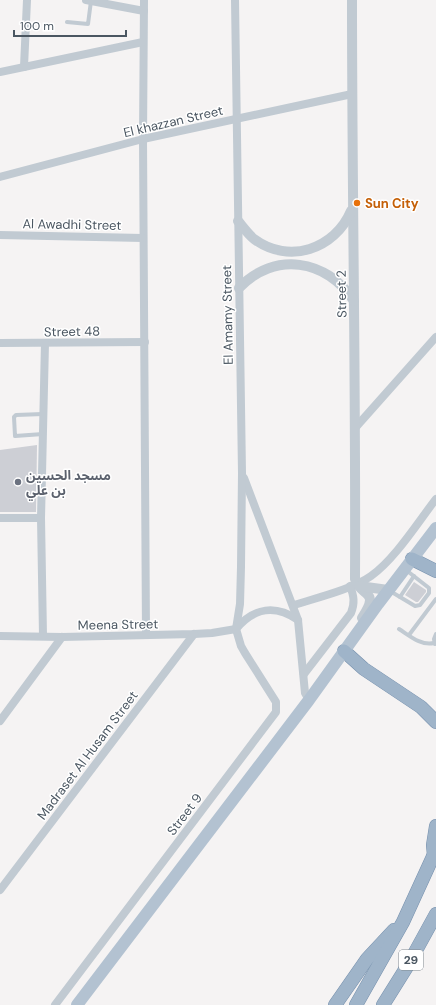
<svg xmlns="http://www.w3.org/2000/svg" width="436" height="1005" font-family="'DM Sans','Noto Sans Arabic',sans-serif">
  <rect width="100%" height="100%" fill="#f5f3f3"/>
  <g fill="#cdcfd5">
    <path d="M 37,445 L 36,512 L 0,512 L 0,450 Z"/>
    <path d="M 414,582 L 426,590 L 426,592 L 418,602 L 416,602 L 405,595 Z"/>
  </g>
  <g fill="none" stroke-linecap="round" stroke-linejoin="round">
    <defs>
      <g id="trunk">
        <path d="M 412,559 L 436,571"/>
        <path d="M 344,651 L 364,669 L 421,707 L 436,722"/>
        <path d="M 434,856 L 433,845 L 436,826"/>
        <path d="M 335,1005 L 367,959 L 394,930"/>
        <path d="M 356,1005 L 403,922 L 436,850"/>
        <path d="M 383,1005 L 408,965 L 436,914"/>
      </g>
    </defs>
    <use href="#trunk" stroke="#7690ad" stroke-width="14"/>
    <g stroke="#c1cad2" stroke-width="4">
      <path d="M 67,22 L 88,24 L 91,1"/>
      <path d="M 43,434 L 15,436 L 14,417 L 16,415 L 43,414"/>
      <path d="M 390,591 L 415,606 L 420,605 L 429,593 L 429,588 L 406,570"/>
      <path d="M 400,597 L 414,576"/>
      <path d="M 399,629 C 410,636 421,646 434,643"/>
      <path d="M 409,635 L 436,599"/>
      <path d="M 435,644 L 434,639 L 436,634"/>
    </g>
    <g stroke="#c1cad2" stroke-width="8">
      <path d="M 86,0 L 144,11"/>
      <path d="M 144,0 L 143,139 L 146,635"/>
      <path d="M 24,67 L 27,0"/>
      <path d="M 0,72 L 143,42"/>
      <path d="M 0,177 L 143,139 L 352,94"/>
      <path d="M 0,235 L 143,238"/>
      <path d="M 0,343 L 145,342"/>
      <path d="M 356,427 L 436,337"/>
      <path d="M 244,478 L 298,620 L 305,693 L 309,700"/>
      <path d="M 0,518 L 41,518"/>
      <path d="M 294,605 C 316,598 353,589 371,576 C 395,559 418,522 436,499"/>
      <path d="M 236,629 C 254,607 276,605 298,620"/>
      <path d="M 0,636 L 62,637 L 194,634 L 212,633 L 236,629"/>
      <path d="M 43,636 L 41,518 L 45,343"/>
      <path d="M 304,674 L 351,613 C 355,603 354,596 350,586"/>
      <path d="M 0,721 L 62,637"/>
      <path d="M 0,890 L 194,634"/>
      <path d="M 55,1005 L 276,712 L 276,702 L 245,653 L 241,646 L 236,629 L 240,604 L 241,567 L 242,473 L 235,0"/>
    </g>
    <g stroke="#c1cad2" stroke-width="10">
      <path d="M 352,0 C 352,193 356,386 355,579 C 361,598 381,589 362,618"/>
      <path d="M 238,221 C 243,227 248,234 254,239 C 289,265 335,249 351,211"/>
      <path d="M 239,288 C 274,251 327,259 354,301"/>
      <path d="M 359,586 L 388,590"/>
    </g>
    <path stroke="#b3c2d1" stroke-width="12" d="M 77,1005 L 309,700 L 378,604 L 436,528"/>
    <use href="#trunk" stroke="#9fb4c9" stroke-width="13"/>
  </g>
  <circle fill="#e8710a" stroke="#fff" stroke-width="1.5" cx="357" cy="203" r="4"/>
  <circle fill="#6b7280" stroke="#fff" stroke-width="1.5" cx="18" cy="482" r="4"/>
  <g text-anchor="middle" stroke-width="3" stroke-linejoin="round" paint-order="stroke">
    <rect fill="#fff" stroke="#808990" stroke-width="1" x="399" y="950" width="24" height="20" rx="3"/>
    <g font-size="12" font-weight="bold" fill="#4a5661">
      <text x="411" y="964">29</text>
    </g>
    <g font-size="13" fill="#4a5661" stroke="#fff">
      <text transform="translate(173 121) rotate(-13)" y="5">El khazzan Street</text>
      <text transform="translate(72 224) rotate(1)" y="5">Al Awadhi Street</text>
      <text transform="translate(341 294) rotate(-91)" y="5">Street 2</text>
      <text transform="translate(227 315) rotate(-91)" y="5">El Amamy Street</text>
      <text transform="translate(72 331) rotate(-1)" y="5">Street 48</text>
      <text transform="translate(118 624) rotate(-1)" y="5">Meena Street</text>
      <text transform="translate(87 755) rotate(-53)" y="5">Madraset Al Husam Street</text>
      <text transform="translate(184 814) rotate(-53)" y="5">Street 9</text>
    </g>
    <g font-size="13" font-weight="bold" fill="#c56008" stroke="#fff" text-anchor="start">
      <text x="365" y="208">Sun City</text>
    </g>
    <g font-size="13" font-weight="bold" fill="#5b616d" stroke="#fff" text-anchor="start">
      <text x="26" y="480">مسجد الحسين<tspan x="26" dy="15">بن علي</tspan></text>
    </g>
  </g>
  <path d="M14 30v6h112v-6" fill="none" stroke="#4a5661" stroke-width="2"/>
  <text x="20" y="30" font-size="12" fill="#4a5661" stroke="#ffffff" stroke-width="3" paint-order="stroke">100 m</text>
</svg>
